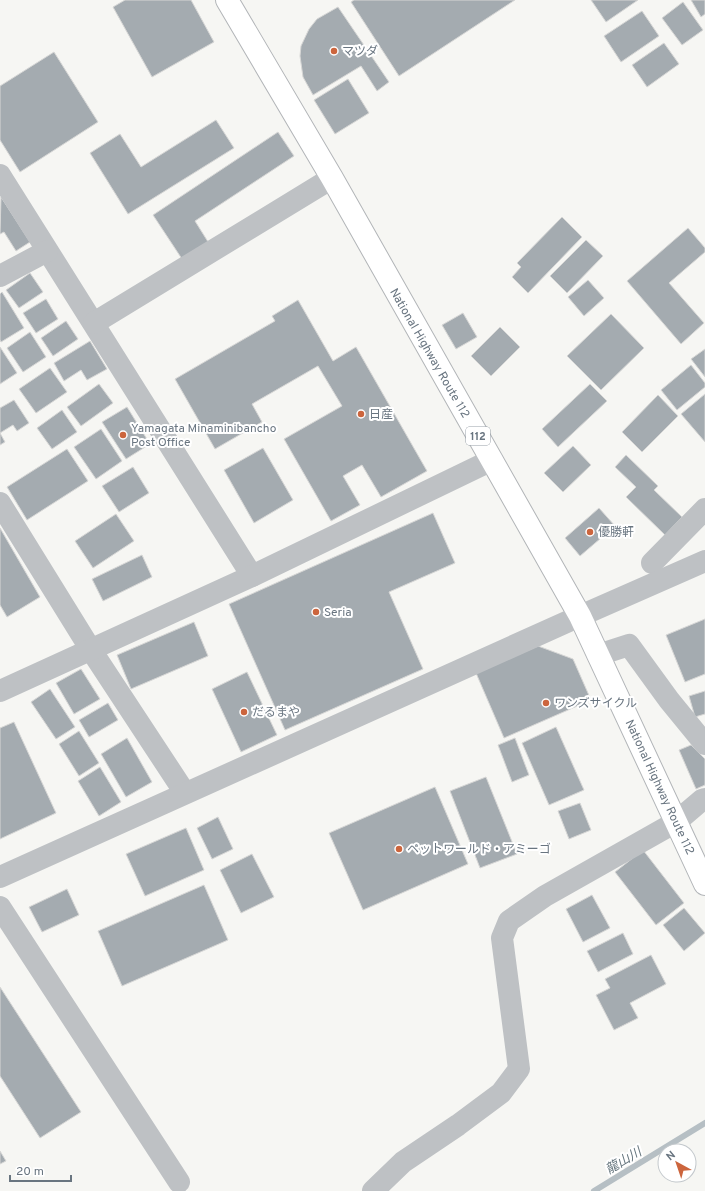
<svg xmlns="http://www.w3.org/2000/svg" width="705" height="1191" font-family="Overpass,'Noto Sans JP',sans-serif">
  <rect width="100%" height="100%" fill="#f6f6f3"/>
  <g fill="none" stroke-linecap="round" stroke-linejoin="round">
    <path stroke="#b6bfc4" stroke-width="6" d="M 594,1191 L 705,1123"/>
  </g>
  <g fill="#a4abb0" stroke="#d7d7d6">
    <path d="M 125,0 L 191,0 L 214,42 L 152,77 L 113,7 Z"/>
    <path d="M 354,0 L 515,0 L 399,76 L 351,2 Z"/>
    <path d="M 591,0 L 638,0 L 606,22 Z"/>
    <path d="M 691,0 L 705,0 L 705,14 L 701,17 Z"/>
    <path d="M 683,2 L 703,30 L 682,45 L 662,18 Z"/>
    <path d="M 338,7 L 389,82 L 377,91 L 361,66 L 313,95 L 303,77 L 300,56 L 301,46 L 309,29 L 317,19 Z"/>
    <path d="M 642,11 L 659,36 L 621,62 L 604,36 Z"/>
    <path d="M 664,43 L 679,64 L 647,87 L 632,65 Z"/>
    <path d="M 54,52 L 98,122 L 20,172 L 0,140 L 0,86 Z"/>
    <path d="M 348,79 L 369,113 L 335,134 L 314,100 Z"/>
    <path d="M 216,120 L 234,148 L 128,214 L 90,153 L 120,134 L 141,167 Z"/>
    <path d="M 278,132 L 294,156 L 195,221 L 210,245 L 184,262 L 153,215 Z"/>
    <path d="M 1,197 L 30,242 L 16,251 L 4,232 L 0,234 Z"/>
    <path d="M 562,217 L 582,237 L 528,293 L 512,277 L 521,267 L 517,263 Z"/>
    <path d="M 688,228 L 705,248 L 705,252 L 669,283 L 704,323 L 681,344 L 627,281 Z"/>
    <path d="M 586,240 L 603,256 L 567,293 L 550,276 Z"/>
    <path d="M 30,273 L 43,292 L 19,308 L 6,290 Z"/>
    <path d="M 588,280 L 604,298 L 584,316 L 568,297 Z"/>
    <path d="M 2,292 L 24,328 L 1,342 L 0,340 L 0,294 Z"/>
    <path d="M 46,299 L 58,319 L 36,333 L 23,313 Z"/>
    <path d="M 298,300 L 333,361 L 356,347 L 427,471 L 381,497 L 362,465 L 343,476 L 360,505 L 331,521 L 284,439 L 342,406 L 318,366 L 252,404 L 262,422 L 215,449 L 175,379 L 275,321 L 272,316 Z"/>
    <path d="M 463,313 L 477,337 L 456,349 L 442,325 Z"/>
    <path d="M 611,314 L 644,348 L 601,390 L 567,356 Z"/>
    <path d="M 66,321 L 78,339 L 53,356 L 41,338 Z"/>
    <path d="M 500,327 L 520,347 L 491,376 L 471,356 Z"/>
    <path d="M 30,332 L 46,357 L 23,372 L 7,348 Z"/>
    <path d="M 90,341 L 107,369 L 87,380 L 81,370 L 64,381 L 54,363 Z"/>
    <path d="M 0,347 L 17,373 L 0,384 Z"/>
    <path d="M 705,349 L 705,377 L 691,359 Z"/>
    <path d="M 691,365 L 705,383 L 705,387 L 677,410 L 661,390 Z"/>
    <path d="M 50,368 L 67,392 L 36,413 L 19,389 Z"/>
    <path d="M 99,384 L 113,403 L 81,426 L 67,407 Z"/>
    <path d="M 590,384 L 607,401 L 558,447 L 542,429 Z"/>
    <path d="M 705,394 L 705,442 L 681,414 Z"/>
    <path d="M 658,395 L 678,416 L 642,452 L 622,432 Z"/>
    <path d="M 14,400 L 29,423 L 17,431 L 13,425 L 0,433 L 0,408 Z"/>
    <path d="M 127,407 L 150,444 L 126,459 L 102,422 Z"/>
    <path d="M 62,410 L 77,432 L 52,449 L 37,428 Z"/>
    <path d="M 101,429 L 122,461 L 96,479 L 74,447 Z"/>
    <path d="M 0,433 L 5,442 L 0,445 Z"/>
    <path d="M 573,446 L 591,465 L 563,492 L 544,473 Z"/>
    <path d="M 263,448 L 293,500 L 254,523 L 224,470 Z"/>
    <path d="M 67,449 L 88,481 L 27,520 L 7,487 Z"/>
    <path d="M 626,455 L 658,486 L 654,490 L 682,517 L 665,535 L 626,497 L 636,487 L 615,467 Z"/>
    <path d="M 133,467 L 149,493 L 119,512 L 102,486 Z"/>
    <path d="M 599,508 L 615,526 L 580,556 L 565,538 Z"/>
    <path d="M 433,513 L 455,563 L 389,592 L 423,669 L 285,730 L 229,604 Z"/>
    <path d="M 116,514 L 134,541 L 93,568 L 75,541 Z"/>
    <path d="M 0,528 L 40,597 L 7,617 L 0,605 Z"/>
    <path d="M 142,555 L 152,577 L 103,601 L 92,579 Z"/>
    <path d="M 705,619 L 705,674 L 685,682 L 666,635 Z"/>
    <path d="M 194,622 L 208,656 L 131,689 L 117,655 Z"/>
    <path d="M 538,646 L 573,659 L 591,700 L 504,738 L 476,673 Z"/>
    <path d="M 81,669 L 100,699 L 74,714 L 56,683 Z"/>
    <path d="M 247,672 L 277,735 L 241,752 L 212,689 Z"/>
    <path d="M 50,689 L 75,727 L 56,739 L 31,702 Z"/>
    <path d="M 705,691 L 705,714 L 695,717 L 689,696 Z"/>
    <path d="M 108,703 L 118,720 L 89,737 L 79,720 Z"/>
    <path d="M 14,722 L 56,813 L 0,839 L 0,728 Z"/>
    <path d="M 556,727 L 584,790 L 549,805 L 522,743 Z"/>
    <path d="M 79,731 L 99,763 L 79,776 L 59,744 Z"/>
    <path d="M 127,738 L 152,782 L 126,797 L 101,754 Z"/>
    <path d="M 515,738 L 529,775 L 512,782 L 498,745 Z"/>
    <path d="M 691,745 L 705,759 L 705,785 L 696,789 L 679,750 Z"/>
    <path d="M 100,767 L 121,802 L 99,816 L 78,781 Z"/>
    <path d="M 486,777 L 517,854 L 480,868 L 450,791 Z"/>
    <path d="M 435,787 L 468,864 L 363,910 L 329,833 Z"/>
    <path d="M 580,803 L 591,830 L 569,839 L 558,811 Z"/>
    <path d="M 218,817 L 233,849 L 212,859 L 197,828 Z"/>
    <path d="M 186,828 L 204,870 L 145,896 L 126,854 Z"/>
    <path d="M 643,850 L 684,903 L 656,925 L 615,872 Z"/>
    <path d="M 252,854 L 274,897 L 241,913 L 220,870 Z"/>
    <path d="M 204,885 L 228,940 L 122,986 L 98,931 Z"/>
    <path d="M 67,889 L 79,915 L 42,932 L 29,907 Z"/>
    <path d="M 592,895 L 610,928 L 583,942 L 566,909 Z"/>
    <path d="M 684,908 L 705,933 L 684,951 L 663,925 Z"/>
    <path d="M 623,933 L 633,954 L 598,972 L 587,951 Z"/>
    <path d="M 651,955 L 666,984 L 630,1003 L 638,1018 L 614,1030 L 596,995 L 610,988 L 605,979 Z"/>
    <path d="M 0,987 L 81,1112 L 40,1138 L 0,1076 Z"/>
    <path d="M 0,1151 L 6,1161 L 0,1164 Z"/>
  </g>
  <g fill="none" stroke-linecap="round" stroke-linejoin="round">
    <defs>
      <path id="highway" d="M 227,0 L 332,178 L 580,616 L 705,884"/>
    </defs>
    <use href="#highway" stroke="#b2b5b8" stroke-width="24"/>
    <g stroke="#bec1c4" stroke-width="22">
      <path d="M 0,175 L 252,576"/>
      <path d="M 0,276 L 47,251"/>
      <path d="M 94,323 L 332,178"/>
      <path d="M 0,503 L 91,650 L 185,793"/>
      <path d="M 652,563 L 705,509"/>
      <path d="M 598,655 L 629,645 L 669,700 L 705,744"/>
      <path d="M 0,691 L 252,576 L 492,460"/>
      <path d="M 0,877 L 580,616 L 705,561"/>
      <path d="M 0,907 L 179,1182"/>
      <path d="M 373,1191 L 403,1162 L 458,1125 L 501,1093 L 519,1069 L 502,938 L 509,921 L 545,896 L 676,822 L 702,800 L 705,799"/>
    </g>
    <use href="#highway" stroke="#fff" stroke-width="22"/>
  </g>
  <g fill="#cc653d" stroke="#fff" stroke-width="1.5">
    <circle cx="334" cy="51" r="4"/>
    <circle cx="361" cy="414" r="4"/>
    <circle cx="123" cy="435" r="4"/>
    <circle cx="590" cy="532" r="4"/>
    <circle cx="316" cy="612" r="4"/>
    <circle cx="546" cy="703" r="4"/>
    <circle cx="244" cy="712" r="4"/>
    <circle cx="399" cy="849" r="4"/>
  </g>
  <g text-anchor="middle" stroke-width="4" stroke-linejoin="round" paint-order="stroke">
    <rect fill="#fff" stroke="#969ea6" stroke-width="1" x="466" y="427" width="24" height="18" rx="3"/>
    <g font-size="11" font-weight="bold" fill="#697580">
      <text x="478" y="440">112</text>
    </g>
    <g font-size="12" fill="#697580" stroke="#fff" text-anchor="start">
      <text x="342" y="55">マツダ</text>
      <text x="369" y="418">日産</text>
      <text x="131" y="432">Yamagata Minaminibancho<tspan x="131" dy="14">Post Office</tspan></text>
      <text x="598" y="536">優勝軒</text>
      <text x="324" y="616">Seria</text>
      <text x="554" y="707">ワンズサイクル</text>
      <text x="252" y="716">だるまや</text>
      <text x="407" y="853">ペットワールド・アミーゴ</text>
    </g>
    <g font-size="12" fill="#697580" stroke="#fff">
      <text transform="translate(430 353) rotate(60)" y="4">National Highway Route 112</text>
      <text transform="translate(660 787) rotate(65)" y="4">National Highway Route 112</text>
    </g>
    <g font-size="13" font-style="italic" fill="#65757d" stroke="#fff">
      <text transform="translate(623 1160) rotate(-31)" y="5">龍山川</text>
    </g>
  </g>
  <g transform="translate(677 1163) rotate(320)"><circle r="19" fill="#ffffff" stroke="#c3c8cc"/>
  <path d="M0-3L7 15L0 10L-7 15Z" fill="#cc653d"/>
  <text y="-6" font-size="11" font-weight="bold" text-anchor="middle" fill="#697580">N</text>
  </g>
  <path d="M10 1175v6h61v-6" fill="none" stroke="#697580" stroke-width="2"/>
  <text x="16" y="1175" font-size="12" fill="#697580" stroke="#ffffff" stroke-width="3" paint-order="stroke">20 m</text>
</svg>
